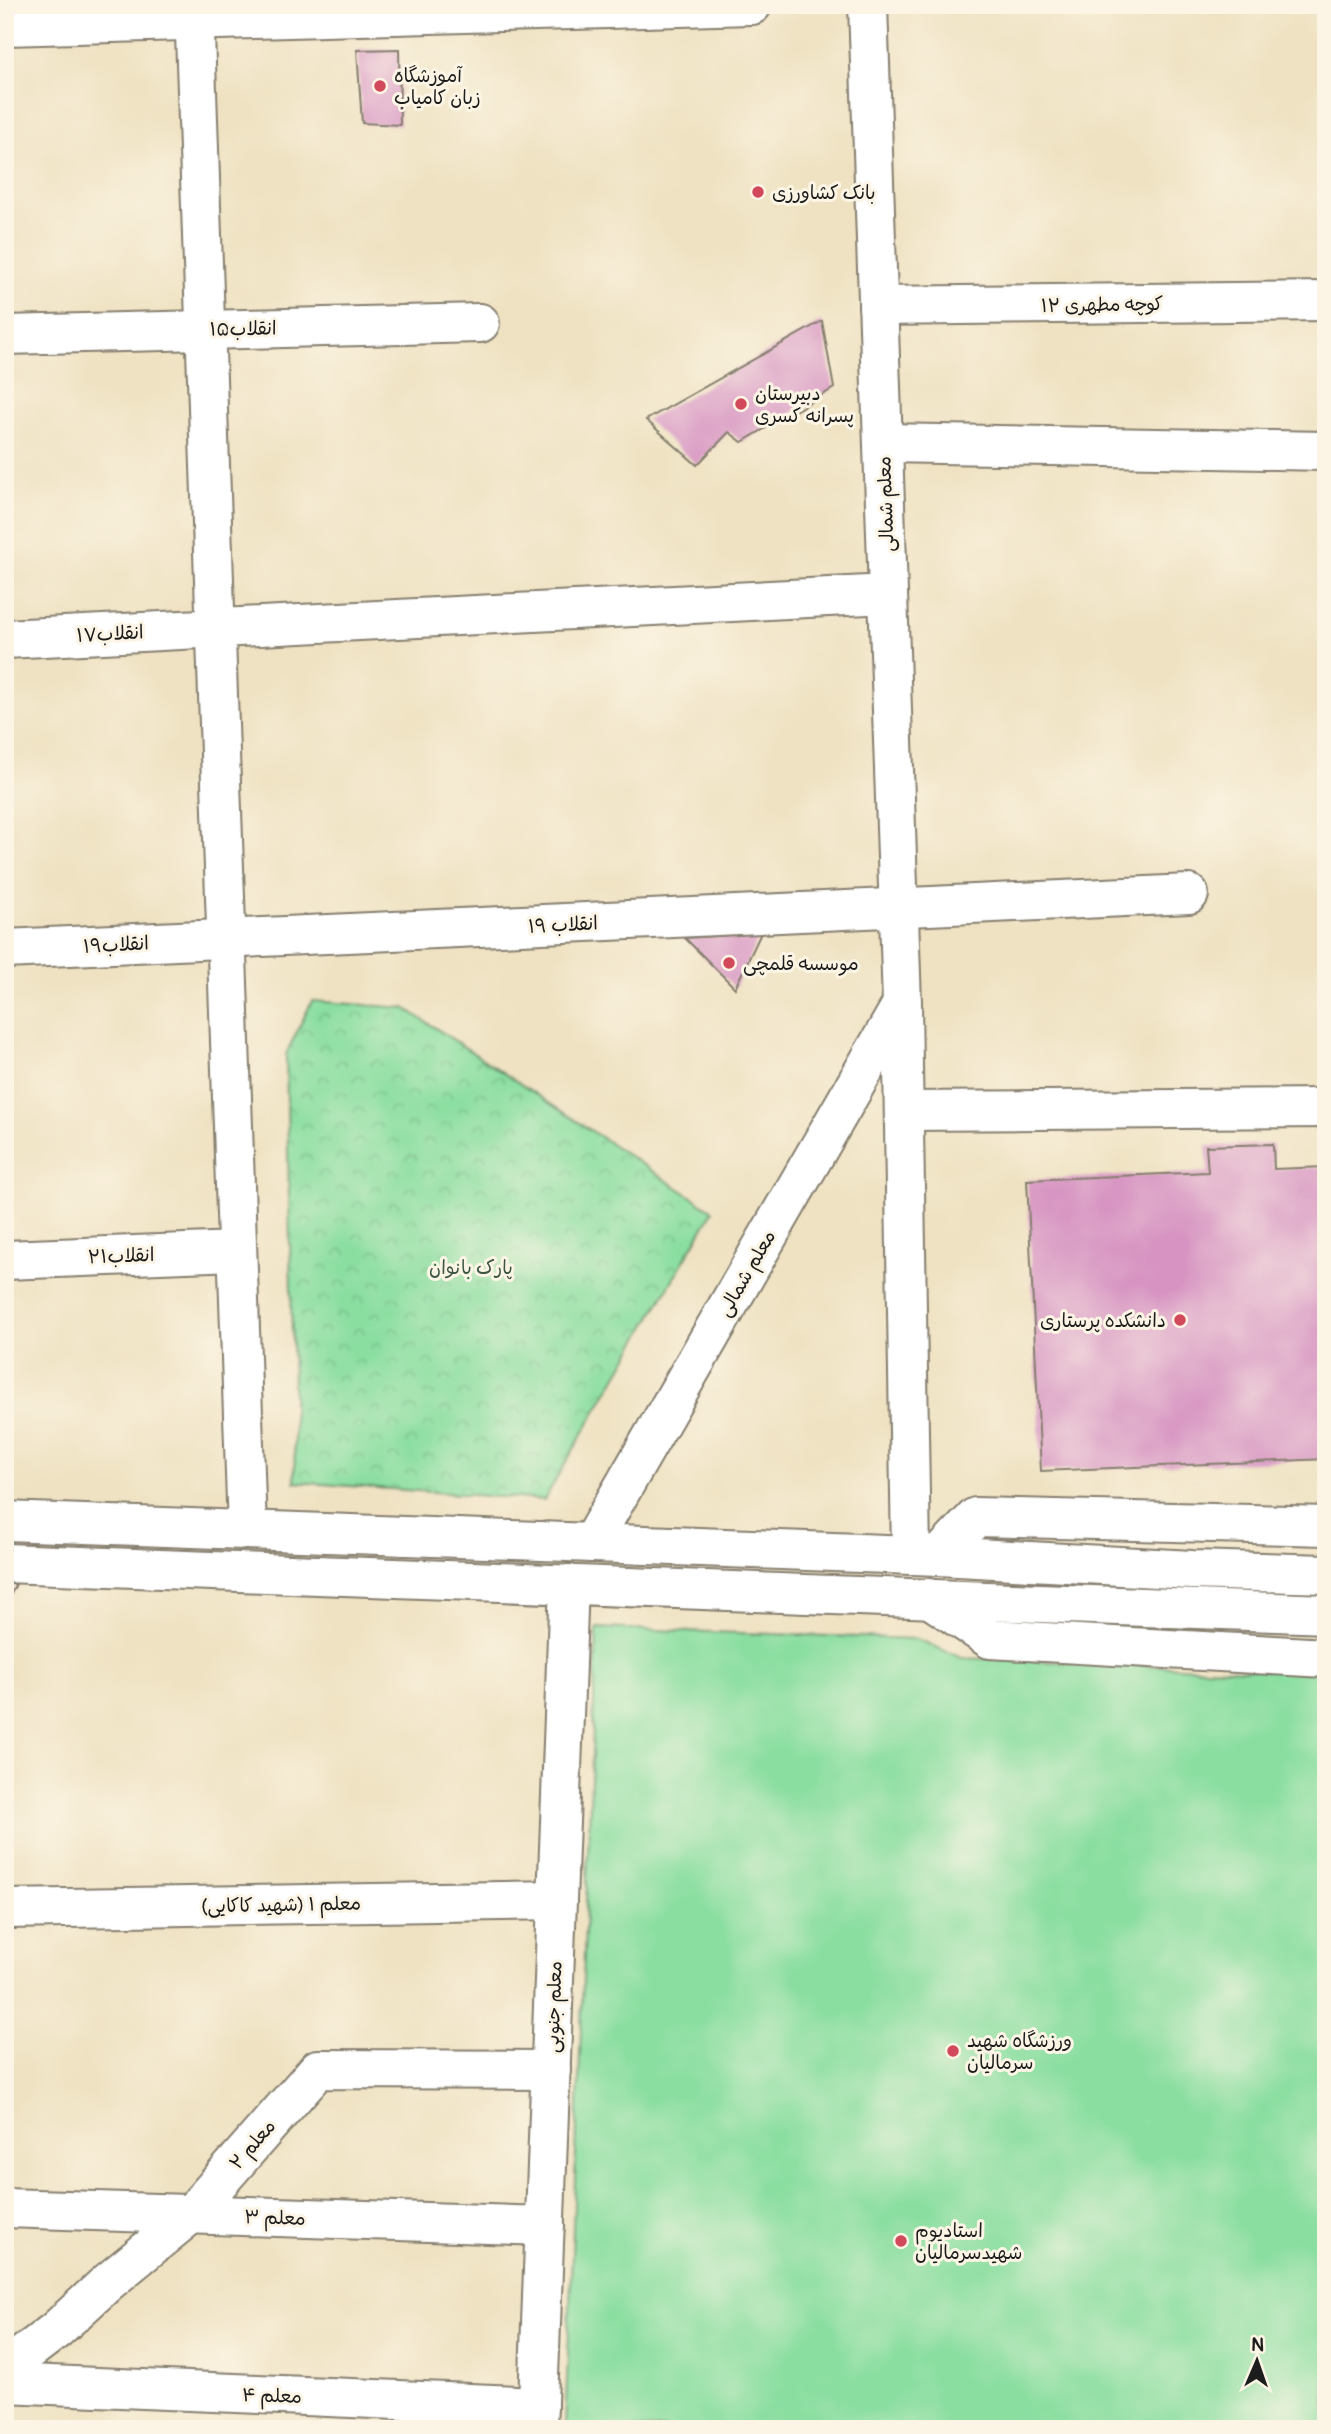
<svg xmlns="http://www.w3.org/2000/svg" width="1331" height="2434" font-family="Pangolin,'Playpen Sans Arabic',sans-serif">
  <defs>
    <pattern id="park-crowns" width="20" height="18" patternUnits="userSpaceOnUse" patternTransform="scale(1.75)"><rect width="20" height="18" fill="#8adea0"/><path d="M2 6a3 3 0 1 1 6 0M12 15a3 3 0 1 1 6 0" fill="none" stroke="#76be89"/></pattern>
  </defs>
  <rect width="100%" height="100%" fill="#fcf5e5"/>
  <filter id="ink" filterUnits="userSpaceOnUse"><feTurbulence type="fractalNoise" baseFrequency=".0143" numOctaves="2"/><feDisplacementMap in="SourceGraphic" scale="14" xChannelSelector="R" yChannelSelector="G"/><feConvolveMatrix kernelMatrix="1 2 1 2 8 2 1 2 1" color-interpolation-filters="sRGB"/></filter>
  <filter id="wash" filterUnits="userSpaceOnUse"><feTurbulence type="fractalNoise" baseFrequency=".00686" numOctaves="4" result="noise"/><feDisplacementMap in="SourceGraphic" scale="28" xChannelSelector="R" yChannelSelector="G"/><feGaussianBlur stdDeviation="1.57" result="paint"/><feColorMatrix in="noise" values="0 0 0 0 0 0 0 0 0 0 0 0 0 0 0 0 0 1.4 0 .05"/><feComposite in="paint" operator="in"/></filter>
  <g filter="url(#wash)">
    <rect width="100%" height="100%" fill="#efe2c2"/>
    <path fill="url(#park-crowns)" stroke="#537d5e" stroke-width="2" d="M 312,1001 L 405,1008 L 713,1211 L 544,1500 L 295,1482 L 286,1054 Z"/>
    <path fill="#8adea0" stroke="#537d5e" stroke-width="2" d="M 597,1628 L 917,1639 L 962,1658 L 1326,1673 L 1326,2429 L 565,2429 Z"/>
    <g id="blocks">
      <g fill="#d794c2">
        <path d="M 399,49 L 400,125 L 362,123 L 357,50 Z"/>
        <path d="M 822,321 L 834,388 L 742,442 L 729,432 L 697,465 L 646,420 Z"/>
        <path d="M 761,933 L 735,988 L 685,938 Z"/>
        <path d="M 1273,1144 L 1274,1169 L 1326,1167 L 1326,1459 L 1041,1471 L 1027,1180 L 1208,1172 L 1206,1146 Z"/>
        <path d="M 5,1584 L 16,1584 L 5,1606 Z"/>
      </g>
    </g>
  </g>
  <g filter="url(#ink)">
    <use href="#blocks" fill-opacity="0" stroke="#867f6f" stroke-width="2"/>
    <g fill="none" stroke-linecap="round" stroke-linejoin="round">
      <defs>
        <g id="minor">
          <path d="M 194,5 L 247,1530"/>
          <path d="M 5,26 L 752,5"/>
          <path d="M 878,306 L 1326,301"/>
          <path d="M 5,335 L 480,323"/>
          <path d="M 883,443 L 1326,451"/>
          <path d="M 5,639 L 888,594"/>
          <path d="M 5,949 L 1189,894"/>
          <path d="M 904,1111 L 1326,1108"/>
          <path d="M 5,1260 L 237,1251"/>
          <path d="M 591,1543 L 902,1004"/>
          <path d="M 939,1556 L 976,1517 L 1326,1526"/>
          <path d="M 929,1598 L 990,1639 L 1326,1658"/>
          <path d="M 5,1909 L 557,1900"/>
          <path d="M 5,2208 L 545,2226"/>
          <path d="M 5,2364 L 14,2362 L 56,2330 L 107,2283 L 191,2214 L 318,2069 L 551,2070"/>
          <path d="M 5,2383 L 538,2406"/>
          <path d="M 537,2429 L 569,1584"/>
        </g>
        <g id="major">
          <path d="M 868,5 L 902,1004 L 911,1555"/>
          <path d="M 5,1521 L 939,1556 L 1192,1570 L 1326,1574"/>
          <path d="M 5,1563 L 1326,1614"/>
        </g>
      </defs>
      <use href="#minor" stroke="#867f6f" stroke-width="42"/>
      <use href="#major" stroke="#867f6f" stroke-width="42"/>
      <use href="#minor" stroke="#fff" stroke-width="38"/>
      <use href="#major" stroke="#fff" stroke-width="38"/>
    </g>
  </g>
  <g fill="#d1495b" stroke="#fcf5e5" stroke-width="2.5">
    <circle cx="380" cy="86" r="7"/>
    <circle cx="758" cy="192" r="7"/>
    <circle cx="741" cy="404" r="7"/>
    <circle cx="729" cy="963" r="7"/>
    <circle cx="1180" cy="1320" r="7"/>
    <circle cx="953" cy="2051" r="7"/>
    <circle cx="901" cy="2241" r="7"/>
  </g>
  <g text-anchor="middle" stroke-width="6" stroke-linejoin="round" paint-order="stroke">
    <g font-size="19" fill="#1c1c1c" stroke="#fcf5e5" text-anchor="start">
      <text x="394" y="82">آموزشگاه<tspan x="394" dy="22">زبان کامیاب</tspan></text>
      <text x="772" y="199">بانک کشاورزی</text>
      <text x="755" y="400">دبیرستان<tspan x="755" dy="22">پسرانه کسری</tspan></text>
      <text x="743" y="970">موسسه قلمچی</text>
      <text x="1166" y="1327" text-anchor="end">دانشکده پرستاری</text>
      <text x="967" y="2047">ورزشگاه شهید<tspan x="967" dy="22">سرمالیان</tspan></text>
      <text x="915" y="2237">استادیوم<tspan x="915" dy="22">شهیدسرمالیان</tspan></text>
    </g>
    <g font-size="19" fill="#1c1c1c" stroke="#fcf5e5">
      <text transform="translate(1102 304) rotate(-1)" y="7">کوچه مطهری ۱۲</text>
      <text transform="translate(243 328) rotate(-1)" y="7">انقلاب۱۵</text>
      <text transform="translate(885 504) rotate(-92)" y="7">معلم شمالی</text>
      <text transform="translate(110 633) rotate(-3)" y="7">انقلاب۱۷</text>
      <text transform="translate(563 924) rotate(-3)" y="7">انقلاب ۱۹</text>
      <text transform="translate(116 944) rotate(-3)" y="7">انقلاب۱۹</text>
      <text transform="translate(121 1255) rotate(-2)" y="7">انقلاب۲۱</text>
      <text transform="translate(746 1273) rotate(-60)" y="7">معلم شمالی</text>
      <text transform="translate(281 1904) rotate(-1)" y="7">معلم ۱ (شهید کاکایی)</text>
      <text transform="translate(553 2007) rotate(-88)" y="7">معلم جنوبی</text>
      <text transform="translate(252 2144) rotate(-49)" y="7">معلم ۲</text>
      <text transform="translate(275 2217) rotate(2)" y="7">معلم ۳</text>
      <text transform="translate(272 2395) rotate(2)" y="7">معلم ۴</text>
    </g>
    <g font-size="19" fill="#3d5644" stroke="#fcf5e5">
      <text x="471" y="1274">پارک بانوان</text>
    </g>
  </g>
  <rect width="1331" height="2434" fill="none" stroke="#fcf5e5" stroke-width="28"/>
  <g transform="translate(1257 2361) rotate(2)" stroke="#fcf5e5" stroke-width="5" paint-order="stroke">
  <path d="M0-5L12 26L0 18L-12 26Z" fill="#1c1c1c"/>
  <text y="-10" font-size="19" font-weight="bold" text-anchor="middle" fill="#1c1c1c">N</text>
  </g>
</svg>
